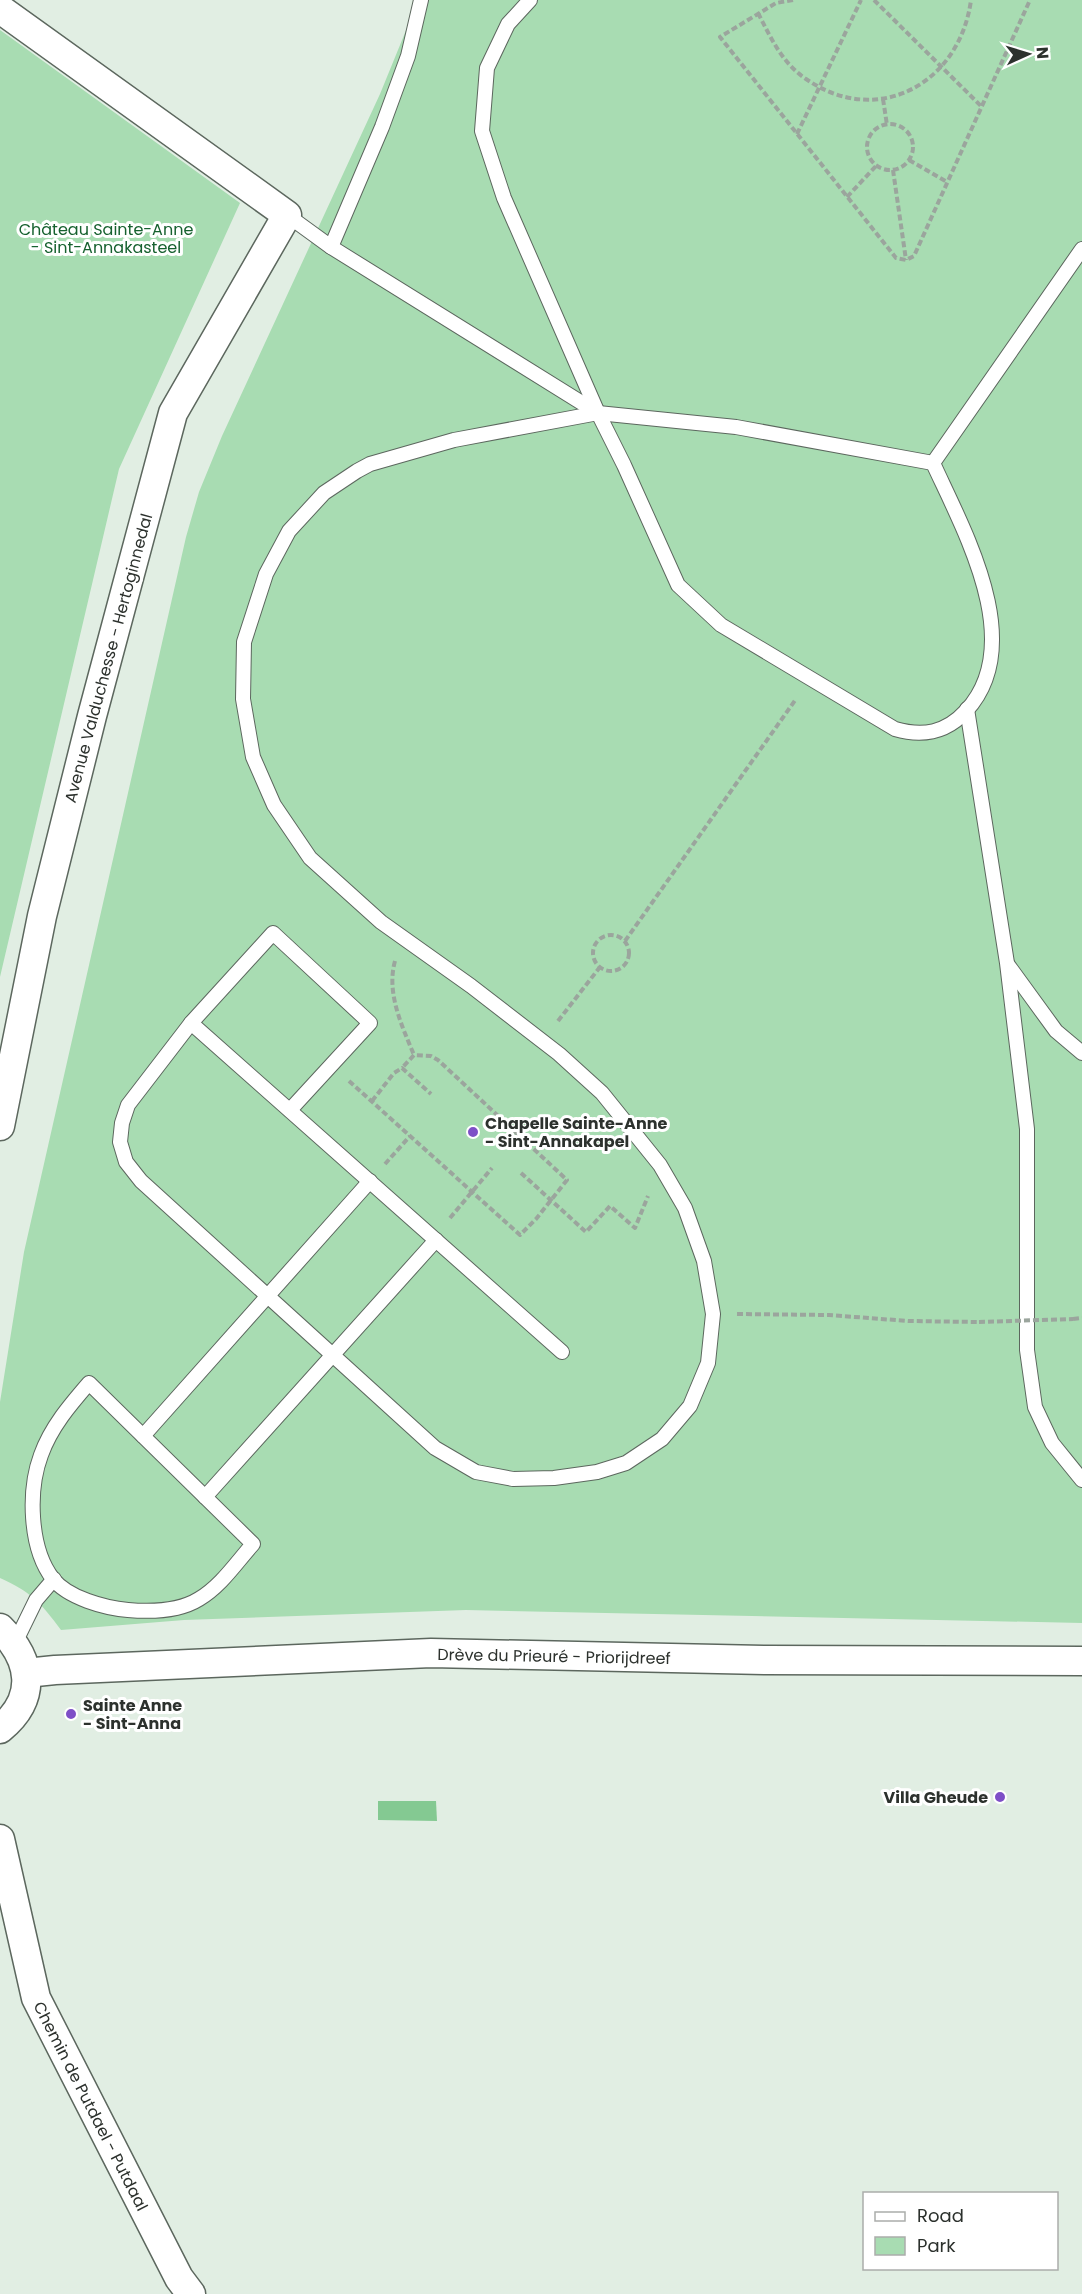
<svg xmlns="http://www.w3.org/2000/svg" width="1082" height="2294" font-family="Poppins,sans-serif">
  <rect width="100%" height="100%" fill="#e1eee3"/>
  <g fill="#a8dcb2">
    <path d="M 414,0 L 1082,0 L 1082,1623 L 466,1610 L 184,1620 L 61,1630 C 42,1604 30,1591 0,1578 L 0,1402 L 24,1252 L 186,537 L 199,492 L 222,436 L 380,94 L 409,23 Z"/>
    <path d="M 0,30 L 240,203 L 119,469 L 0,977 Z"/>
  </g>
  <path fill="#84c992" d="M 378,1801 L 436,1801 L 437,1821 L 378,1820 Z"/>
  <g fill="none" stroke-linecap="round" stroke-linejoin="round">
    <defs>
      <g id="lane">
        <path d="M 530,0 L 508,24 L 487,68 L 482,131 L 504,198 L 598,413 L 624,465 L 678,585 L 721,625 L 895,729 C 923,737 946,733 966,711 C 1028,644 964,531 933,463"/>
        <path d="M 287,215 L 331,247 L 598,413 L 736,427 L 933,463"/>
        <path d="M 331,247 L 382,127 L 408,56 L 421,0"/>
        <path d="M 933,463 L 1082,249"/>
        <path d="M 967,709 L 1007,963 L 1027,1129 L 1027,1350 L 1035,1407 L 1052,1443 L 1082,1480"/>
        <path d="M 1008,965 L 1056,1031 L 1082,1053"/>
        <path d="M 191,1023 L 273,933 L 370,1023 L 290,1110"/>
        <path d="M 562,1352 L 191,1023 L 128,1105 L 122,1123 L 120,1142 L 126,1162 L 141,1181 L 435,1448 L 476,1472 L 513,1479 L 554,1478 L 597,1472 L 626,1463 L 662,1439 L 690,1406 L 708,1363 L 713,1314 L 704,1261 L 685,1208 L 660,1165 L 602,1093 L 559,1054 L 471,986 L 381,922 L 310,858 L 274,805 L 253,757 L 243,699 L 244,642 L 266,574 L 289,531 L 324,493 L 357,471 L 370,464 L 454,440 L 598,413"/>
        <path d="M 89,1383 L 253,1544 C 236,1563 221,1586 199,1599 C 178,1612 151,1612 128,1610 C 105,1608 68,1598 53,1579 C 29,1548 28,1490 41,1455 C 51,1427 70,1405 89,1383 Z"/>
        <path d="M 143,1436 L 370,1181"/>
        <path d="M 205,1497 L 436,1240"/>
        <path d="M 15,1643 L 36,1600 L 54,1579"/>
      </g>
      <g id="street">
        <path d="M 0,9 L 287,215 L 173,413 L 92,716 L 42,916 L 0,1126"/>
        <path d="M 0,1628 C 32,1660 38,1698 0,1729"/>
        <path d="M 26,1673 L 55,1670 L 431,1653 L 765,1660 L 1082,1661"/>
        <path d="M 0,1839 L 36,1998 L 179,2278 L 191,2294"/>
      </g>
    </defs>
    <use href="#lane" stroke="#5c675e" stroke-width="16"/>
    <use href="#street" stroke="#5c675e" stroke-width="31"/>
    <g stroke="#9ba59d" stroke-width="4" stroke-dasharray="6 3" stroke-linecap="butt">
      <path d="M 793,0 L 776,3 L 720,37 L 896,258 L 906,260 L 914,256 L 1030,0"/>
      <path d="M 874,0 L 982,107"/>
      <path d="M 758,13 C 771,38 782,63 806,79 C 878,129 960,83 971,0"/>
      <path d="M 883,99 L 887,125"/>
      <circle cx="890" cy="147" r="23"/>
      <path d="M 797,134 L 861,0"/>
      <path d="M 909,160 L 947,182"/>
      <path d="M 893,170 L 906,260"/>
      <path d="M 847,197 L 876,166"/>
      <circle cx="611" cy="953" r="18"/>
      <path d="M 625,941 L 796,699"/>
      <path d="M 395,961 C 386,993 402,1026 414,1055"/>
      <path d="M 558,1021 L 600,967"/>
      <path d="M 349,1081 L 520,1235 L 536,1219 L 567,1180 L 438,1060 L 431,1056 L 414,1055 L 402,1068"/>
      <path d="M 372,1101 L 394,1073 L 402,1068 L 431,1094"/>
      <path d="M 385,1164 L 410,1136"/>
      <path d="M 521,1173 L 586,1232 L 610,1206 L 635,1228 L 648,1196"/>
      <path d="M 450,1218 L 492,1168"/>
      <path d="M 737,1314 L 829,1315 L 908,1321 L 979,1322"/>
      <path d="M 1073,1319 L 1082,1318"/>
    </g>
    <use href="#lane" stroke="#fff" stroke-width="14"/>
    <use href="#street" stroke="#fff" stroke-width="28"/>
    <path stroke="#9ba59d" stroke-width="4" stroke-dasharray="6 3" stroke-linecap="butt" d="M 979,1322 L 1073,1319"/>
  </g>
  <g fill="#7e4fc7" stroke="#fff" stroke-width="2">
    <circle cx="473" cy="1132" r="6"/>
    <circle cx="71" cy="1714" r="6"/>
    <circle cx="1000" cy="1797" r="6"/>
  </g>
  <g text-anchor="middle" stroke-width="6" stroke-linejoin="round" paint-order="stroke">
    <g font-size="16" fill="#16612f" stroke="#fff">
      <text x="106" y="235">Château Sainte-Anne<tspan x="106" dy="18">- Sint-Annakasteel</tspan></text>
    </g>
    <g font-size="16" fill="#2c312d" stroke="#fff">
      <text transform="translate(108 658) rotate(-75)" y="6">Avenue Valduchesse - Hertoginnedal</text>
      <text transform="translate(554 1656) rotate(1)" y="6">Drève du Prieuré - Priorijdreef</text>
      <text transform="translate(91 2106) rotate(63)" y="6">Chemin de Putdael - Putdaal</text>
    </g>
    <g font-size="16" font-weight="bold" fill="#2c312d" stroke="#fff" text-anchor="start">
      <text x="485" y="1129">Chapelle Sainte-Anne<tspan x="485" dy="18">- Sint-Annakapel</tspan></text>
      <text x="83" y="1711">Sainte Anne<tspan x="83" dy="18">- Sint-Anna</tspan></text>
      <text x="988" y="1803" text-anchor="end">Villa Gheude</text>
    </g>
  </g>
  <rect x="863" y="2192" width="195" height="78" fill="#ffffff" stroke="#abadab" stroke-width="1.5"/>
  <rect x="875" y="2212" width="30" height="9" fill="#ffffff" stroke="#abadab" stroke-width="1.5"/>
  <text x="917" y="2222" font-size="18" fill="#2c312d">Road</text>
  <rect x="875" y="2237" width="30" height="18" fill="#a8dcb2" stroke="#abadab" stroke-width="1.5"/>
  <text x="917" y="2252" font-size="18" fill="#2c312d">Park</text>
  <g transform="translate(1028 54) rotate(86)" stroke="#ffffff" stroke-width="4.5" paint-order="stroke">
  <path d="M0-4.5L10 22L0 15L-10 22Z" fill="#2c312d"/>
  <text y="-9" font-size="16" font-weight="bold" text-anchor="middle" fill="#2c312d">N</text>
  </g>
</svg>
